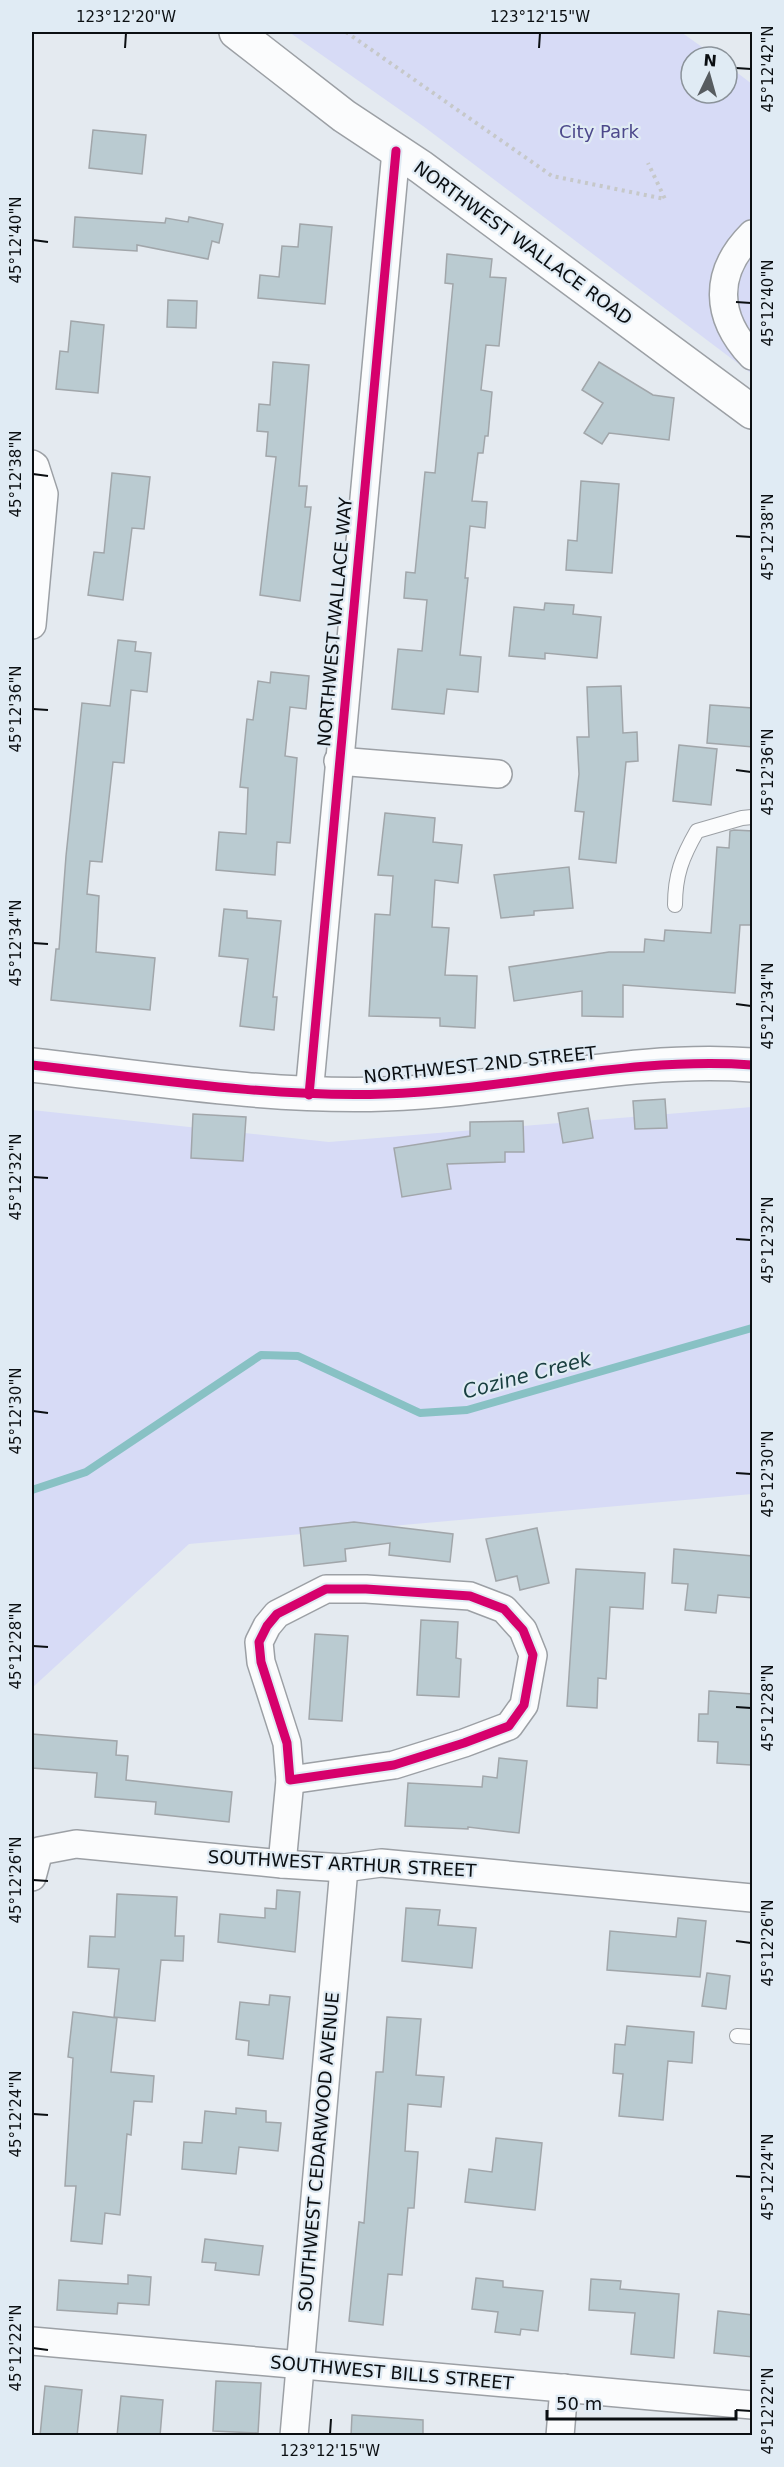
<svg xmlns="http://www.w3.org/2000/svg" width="784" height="2467" font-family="'DejaVu Sans',sans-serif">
  <rect width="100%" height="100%" fill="#e4eaf0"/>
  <g fill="#d7dbf6">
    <path d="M 289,32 L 681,32 L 716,57 L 691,57 L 691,93 L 727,93 L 727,65 L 752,84 L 752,374 L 423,126 Z"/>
    <path d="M 752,1107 L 752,1494 L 189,1544 L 32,1688 L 32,1110 L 329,1142 Z"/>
  </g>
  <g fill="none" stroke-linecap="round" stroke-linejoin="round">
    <path stroke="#88c1c4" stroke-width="8" d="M 32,1490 L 86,1472 L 261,1355 L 298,1356 L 420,1413 L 467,1410 L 752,1328"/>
  </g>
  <g fill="#bacbd1" stroke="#a1a6aa" stroke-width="1.5">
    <path d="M 93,130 L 146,135 L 142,174 L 89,168 Z"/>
    <path d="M 75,217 L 165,223 L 166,218 L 188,222 L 189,217 L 223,224 L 219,243 L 212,241 L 208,259 L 137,245 L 137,251 L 73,247 Z"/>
    <path d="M 300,224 L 332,227 L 325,304 L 258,298 L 260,275 L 279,277 L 282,246 L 298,247 Z"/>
    <path d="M 447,254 L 492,259 L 490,277 L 506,278 L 499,346 L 486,345 L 481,390 L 492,392 L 488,436 L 485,436 L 483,453 L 478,453 L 472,501 L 487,502 L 485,528 L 470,526 L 465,578 L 468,578 L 460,655 L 481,657 L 478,692 L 447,689 L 444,714 L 392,709 L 398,649 L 422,651 L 427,600 L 404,598 L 406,572 L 415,573 L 425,472 L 435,473 L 453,284 L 445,283 Z"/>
    <path d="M 168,300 L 197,301 L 196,328 L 167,327 Z"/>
    <path d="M 71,321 L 104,325 L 98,393 L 56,389 L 60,351 L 68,352 Z"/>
    <path d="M 273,362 L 309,365 L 299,486 L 307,486 L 305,507 L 311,507 L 300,601 L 260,595 L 276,457 L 266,456 L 268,432 L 257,431 L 259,404 L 270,405 Z"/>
    <path d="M 599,362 L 653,395 L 674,398 L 669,440 L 609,433 L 602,444 L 584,433 L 603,403 L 582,390 Z"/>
    <path d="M 112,473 L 150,477 L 144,529 L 132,528 L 123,600 L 88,595 L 94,552 L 104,553 Z"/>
    <path d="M 581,481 L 619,484 L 612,573 L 566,570 L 568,540 L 577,541 Z"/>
    <path d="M 545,603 L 574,605 L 573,614 L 601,617 L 597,658 L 545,653 L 545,659 L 509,656 L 514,607 L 544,610 Z"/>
    <path d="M 118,640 L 136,642 L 135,651 L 151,653 L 147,692 L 131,690 L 124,763 L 113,762 L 102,862 L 90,861 L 87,894 L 99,896 L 96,952 L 155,958 L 150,1010 L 51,1000 L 56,949 L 59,949 L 66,856 L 82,703 L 110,706 Z"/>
    <path d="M 271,672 L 309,676 L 306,709 L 290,707 L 285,756 L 297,758 L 290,843 L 277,842 L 275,875 L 216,870 L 219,832 L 246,834 L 248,788 L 240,787 L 247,719 L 253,720 L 258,681 L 270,683 Z"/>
    <path d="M 621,686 L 623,733 L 637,732 L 638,761 L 626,762 L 616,863 L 579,859 L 584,812 L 575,811 L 579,774 L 577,737 L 589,737 L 587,687 Z"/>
    <path d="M 710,705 L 753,708 L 753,747 L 707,743 Z"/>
    <path d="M 679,745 L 717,749 L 711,805 L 673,801 Z"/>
    <path d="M 385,813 L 435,818 L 433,842 L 462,845 L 458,883 L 435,880 L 432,927 L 449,928 L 445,975 L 477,976 L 475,1028 L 440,1026 L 440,1018 L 369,1016 L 375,914 L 390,915 L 393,876 L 378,875 Z"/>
    <path d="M 734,830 L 753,831 L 753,925 L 740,925 L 735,993 L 623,985 L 623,1017 L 582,1016 L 582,991 L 514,1001 L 509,967 L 609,952 L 644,952 L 645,939 L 664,941 L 665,930 L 711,933 L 717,847 L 729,848 L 730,831 Z"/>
    <path d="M 569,867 L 573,908 L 534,911 L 534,915 L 501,918 L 494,875 Z"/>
    <path d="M 224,909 L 247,911 L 247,918 L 281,921 L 273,997 L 277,997 L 274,1030 L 240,1026 L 248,959 L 219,956 Z"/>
    <path d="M 665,1099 L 667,1128 L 635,1129 L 633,1101 Z"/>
    <path d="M 588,1108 L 593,1138 L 563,1143 L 558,1113 Z"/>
    <path d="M 193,1114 L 246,1117 L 243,1161 L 191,1158 Z"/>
    <path d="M 523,1121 L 524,1152 L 505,1152 L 505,1162 L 447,1164 L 451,1189 L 402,1197 L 394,1148 L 470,1136 L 470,1122 Z"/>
    <path d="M 354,1522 L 453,1534 L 450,1562 L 389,1555 L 390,1543 L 345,1549 L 346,1561 L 304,1566 L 300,1528 Z"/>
    <path d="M 537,1528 L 549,1583 L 520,1590 L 517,1576 L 496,1581 L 486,1539 Z"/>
    <path d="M 674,1549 L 753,1556 L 753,1598 L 718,1595 L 716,1613 L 685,1610 L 688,1584 L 672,1583 Z"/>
    <path d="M 576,1569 L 645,1573 L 643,1609 L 610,1607 L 606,1679 L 598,1678 L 597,1708 L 567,1706 Z"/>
    <path d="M 421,1620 L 458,1622 L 456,1658 L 461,1659 L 459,1697 L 417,1695 Z"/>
    <path d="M 315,1634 L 348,1636 L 342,1721 L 309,1719 Z"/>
    <path d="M 709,1691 L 753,1694 L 751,1765 L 717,1763 L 718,1742 L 698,1741 L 699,1714 L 708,1714 Z"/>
    <path d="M 32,1734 L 117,1741 L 116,1755 L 128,1756 L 126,1780 L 232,1792 L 229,1822 L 155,1814 L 156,1802 L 95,1797 L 97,1773 L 32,1768 Z"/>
    <path d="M 499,1758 L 527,1761 L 519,1833 L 468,1827 L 468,1829 L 405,1826 L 408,1783 L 482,1787 L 483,1776 L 497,1778 Z"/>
    <path d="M 277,1890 L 300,1892 L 295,1952 L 218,1942 L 220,1914 L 265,1918 L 265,1908 L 276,1909 Z"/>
    <path d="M 117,1894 L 177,1897 L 175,1936 L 184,1936 L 183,1961 L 161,1960 L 155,2021 L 114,2017 L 119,1969 L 88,1967 L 90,1936 L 115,1937 Z"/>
    <path d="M 406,1908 L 440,1910 L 438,1925 L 476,1928 L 472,1968 L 402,1961 Z"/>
    <path d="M 678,1918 L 706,1921 L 700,1977 L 607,1970 L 610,1931 L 676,1937 Z"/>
    <path d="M 707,1973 L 730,1976 L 726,2009 L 702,2006 Z"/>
    <path d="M 270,1995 L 290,1997 L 283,2059 L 248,2055 L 249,2041 L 236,2039 L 240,2002 L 269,2005 Z"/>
    <path d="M 73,2012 L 117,2018 L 111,2072 L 154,2076 L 152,2102 L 134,2101 L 131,2135 L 127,2134 L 120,2215 L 105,2213 L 102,2244 L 71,2241 L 76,2186 L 65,2186 L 73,2058 L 68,2057 Z"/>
    <path d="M 387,2017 L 421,2019 L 416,2075 L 444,2077 L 441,2107 L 408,2104 L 405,2151 L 418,2152 L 414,2208 L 408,2208 L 402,2275 L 388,2274 L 383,2325 L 349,2321 L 359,2222 L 364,2223 L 376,2072 L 383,2072 Z"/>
    <path d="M 627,2026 L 694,2032 L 692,2063 L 668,2061 L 663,2120 L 619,2116 L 623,2074 L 613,2073 L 615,2044 L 625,2045 Z"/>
    <path d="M 236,2108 L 266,2111 L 266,2122 L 281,2123 L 278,2151 L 239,2147 L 236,2174 L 182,2169 L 184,2142 L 202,2143 L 205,2111 L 236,2114 Z"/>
    <path d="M 496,2138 L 542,2143 L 535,2210 L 465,2202 L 469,2169 L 492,2172 Z"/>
    <path d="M 205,2239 L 263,2246 L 259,2275 L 215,2270 L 216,2263 L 202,2262 Z"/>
    <path d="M 128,2275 L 151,2277 L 149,2305 L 118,2303 L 117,2314 L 57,2310 L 59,2280 L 128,2284 Z"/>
    <path d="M 476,2278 L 503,2281 L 503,2287 L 543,2291 L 538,2331 L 521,2329 L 520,2335 L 495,2332 L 498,2312 L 472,2309 Z"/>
    <path d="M 591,2279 L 621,2281 L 620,2289 L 679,2294 L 674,2358 L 631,2354 L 635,2313 L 589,2310 Z"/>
    <path d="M 718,2311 L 753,2315 L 753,2357 L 714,2353 Z"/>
    <path d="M 216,2381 L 261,2383 L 258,2433 L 213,2431 Z"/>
    <path d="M 45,2386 L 82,2390 L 77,2436 L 40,2436 Z"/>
    <path d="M 121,2396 L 163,2400 L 160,2436 L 117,2436 Z"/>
    <path d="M 352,2415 L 423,2420 L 423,2436 L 351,2436 Z"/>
  </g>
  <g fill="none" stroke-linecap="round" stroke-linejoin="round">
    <defs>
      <g id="service">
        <path d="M 675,905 C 675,875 682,857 697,831 L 742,818 L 752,817"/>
        <path d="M 737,2036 L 752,2037"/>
      </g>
      <g id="minor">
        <path d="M 752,234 C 713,273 715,317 752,356"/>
        <path d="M 32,464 L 35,466 L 44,494 L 32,625"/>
        <path d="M 338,761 L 498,774"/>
        <path d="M 309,1095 L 396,151"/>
        <path d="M 326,1589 L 366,1589 L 470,1596 L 504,1609 L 523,1630 L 533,1655 L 524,1705 L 509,1726 L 464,1743 L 394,1765 L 290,1780 L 287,1743 L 261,1662 L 259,1642 L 267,1626 L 277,1614 Z"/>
        <path d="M 282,1864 L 290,1780"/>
        <path d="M 32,1877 L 39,1851 L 76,1844 L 282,1864 L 344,1868 L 381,1863 L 752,1898"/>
        <path d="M 32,2341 L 752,2405"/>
        <path d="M 294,2436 L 344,1868"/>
        <path d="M 560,2436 L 564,2388"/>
      </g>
      <path id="tertiary" d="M 236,32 L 344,116 L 421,167 L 752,412"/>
      <path id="secondary" d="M 32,1065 C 147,1078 270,1098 385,1094 C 509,1090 629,1056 752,1065"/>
    </defs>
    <use href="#service" stroke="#9ca0a5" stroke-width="16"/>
    <use href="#minor" stroke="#9ca0a5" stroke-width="30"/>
    <use href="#tertiary" stroke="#9ca0a5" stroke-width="36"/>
    <use href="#secondary" stroke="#9ca0a5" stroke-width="36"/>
    <path stroke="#c6c8c9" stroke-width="4" stroke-dasharray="3 4.5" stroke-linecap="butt" d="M 346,32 L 552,176 L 665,199 L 648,163"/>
    <use href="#service" stroke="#fbfcfd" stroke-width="14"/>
    <use href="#minor" stroke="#fbfcfd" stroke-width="27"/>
    <use href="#tertiary" stroke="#fbfcfd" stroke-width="33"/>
    <use href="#secondary" stroke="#fbfcfd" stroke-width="33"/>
    <defs>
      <g id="cycleway">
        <path d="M 32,1065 C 147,1078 270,1098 385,1094 C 509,1090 629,1056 752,1065"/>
        <path d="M 309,1095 L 396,151"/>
        <path d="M 326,1589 L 366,1589 L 470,1596 L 504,1609 L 523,1630 L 533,1655 L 524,1705 L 509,1726 L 464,1743 L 394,1765 L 290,1780 L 287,1743 L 261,1662 L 259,1642 L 267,1626 L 277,1614 Z"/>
      </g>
    </defs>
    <use href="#cycleway" stroke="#e0ebf4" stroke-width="13"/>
    <use href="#cycleway" stroke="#d6006c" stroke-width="9"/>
  </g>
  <path fill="none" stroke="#0b0f12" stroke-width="2" d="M 125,48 L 126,33M 539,48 L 540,33M 736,68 L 751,69M 33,240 L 48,242M 736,302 L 751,303M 33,474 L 48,476M 736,536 L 751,537M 33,709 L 48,710M 736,770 L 751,772M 33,943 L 48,944M 736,1004 L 751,1006M 33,1177 L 48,1178M 736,1239 L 751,1240M 33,1411 L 48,1413M 736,1473 L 751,1474M 33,1646 L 48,1647M 736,1707 L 751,1708M 33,1880 L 48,1881M 736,1941 L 751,1943M 33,2114 L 48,2115M 736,2176 L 751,2177M 33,2348 L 48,2350M 736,2410 L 751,2411M 330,2434 L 331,2419"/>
  <g text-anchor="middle" stroke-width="4.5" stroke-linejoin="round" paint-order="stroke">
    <g font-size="18" fill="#4c488b" stroke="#e0ebf4">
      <text x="599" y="138">City Park</text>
    </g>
    <g font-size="18" fill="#0b0f12" stroke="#e0ebf4">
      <text transform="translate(523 243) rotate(36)" y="6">NORTHWEST WALLACE ROAD</text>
      <text transform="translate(335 622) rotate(-85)" y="6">NORTHWEST WALLACE WAY</text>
      <text transform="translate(480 1065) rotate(-6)" y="6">NORTHWEST 2ND STREET</text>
      <text transform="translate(342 1864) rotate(3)" y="6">SOUTHWEST ARTHUR STREET</text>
      <text transform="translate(319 2152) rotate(-85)" y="6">SOUTHWEST CEDARWOOD AVENUE</text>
      <text transform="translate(392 2373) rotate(5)" y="6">SOUTHWEST BILLS STREET</text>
    </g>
    <g font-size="20" font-style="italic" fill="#1a4041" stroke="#e0ebf4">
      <text transform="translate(527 1375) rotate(-15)" y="7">Cozine Creek</text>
    </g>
  </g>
  <rect width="784" height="2467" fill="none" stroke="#e0ebf4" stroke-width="66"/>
  <g transform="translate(709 75) rotate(5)"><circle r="28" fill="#e0ebf4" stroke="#8b939a" stroke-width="1.5"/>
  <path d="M0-4.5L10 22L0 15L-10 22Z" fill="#575c60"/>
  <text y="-9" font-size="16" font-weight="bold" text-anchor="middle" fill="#0b0f12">N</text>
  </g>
  <path d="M547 2410v9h189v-9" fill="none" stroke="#0b0f12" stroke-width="3"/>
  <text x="556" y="2410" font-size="18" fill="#0b0f12" stroke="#e0ebf4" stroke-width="4.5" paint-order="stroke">50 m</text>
  <rect x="33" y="33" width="718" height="2401" fill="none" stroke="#0b0f12" stroke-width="2"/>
  <g font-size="15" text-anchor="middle" fill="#0b0f12">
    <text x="126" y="22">123°12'20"W</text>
    <text x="540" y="22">123°12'15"W</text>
    <text transform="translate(768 69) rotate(-90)" y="5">45°12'42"N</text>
    <text transform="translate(16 240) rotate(-90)" y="5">45°12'40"N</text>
    <text transform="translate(768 303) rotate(-90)" y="5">45°12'40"N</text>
    <text transform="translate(16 474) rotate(-90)" y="5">45°12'38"N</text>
    <text transform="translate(768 537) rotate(-90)" y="5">45°12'38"N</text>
    <text transform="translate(16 709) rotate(-90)" y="5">45°12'36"N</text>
    <text transform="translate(768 772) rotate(-90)" y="5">45°12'36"N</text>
    <text transform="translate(16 943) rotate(-90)" y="5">45°12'34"N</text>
    <text transform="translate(768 1006) rotate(-90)" y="5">45°12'34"N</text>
    <text transform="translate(16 1177) rotate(-90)" y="5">45°12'32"N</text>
    <text transform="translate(768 1240) rotate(-90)" y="5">45°12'32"N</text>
    <text transform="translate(16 1411) rotate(-90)" y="5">45°12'30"N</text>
    <text transform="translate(768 1474) rotate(-90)" y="5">45°12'30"N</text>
    <text transform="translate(16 1646) rotate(-90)" y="5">45°12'28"N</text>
    <text transform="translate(768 1708) rotate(-90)" y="5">45°12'28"N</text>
    <text transform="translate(16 1880) rotate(-90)" y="5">45°12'26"N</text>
    <text transform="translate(768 1943) rotate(-90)" y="5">45°12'26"N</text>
    <text transform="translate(16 2114) rotate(-90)" y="5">45°12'24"N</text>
    <text transform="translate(768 2177) rotate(-90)" y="5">45°12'24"N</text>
    <text transform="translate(16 2348) rotate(-90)" y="5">45°12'22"N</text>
    <text transform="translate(768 2411) rotate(-90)" y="5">45°12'22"N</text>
    <text x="330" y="2456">123°12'15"W</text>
  </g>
</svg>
